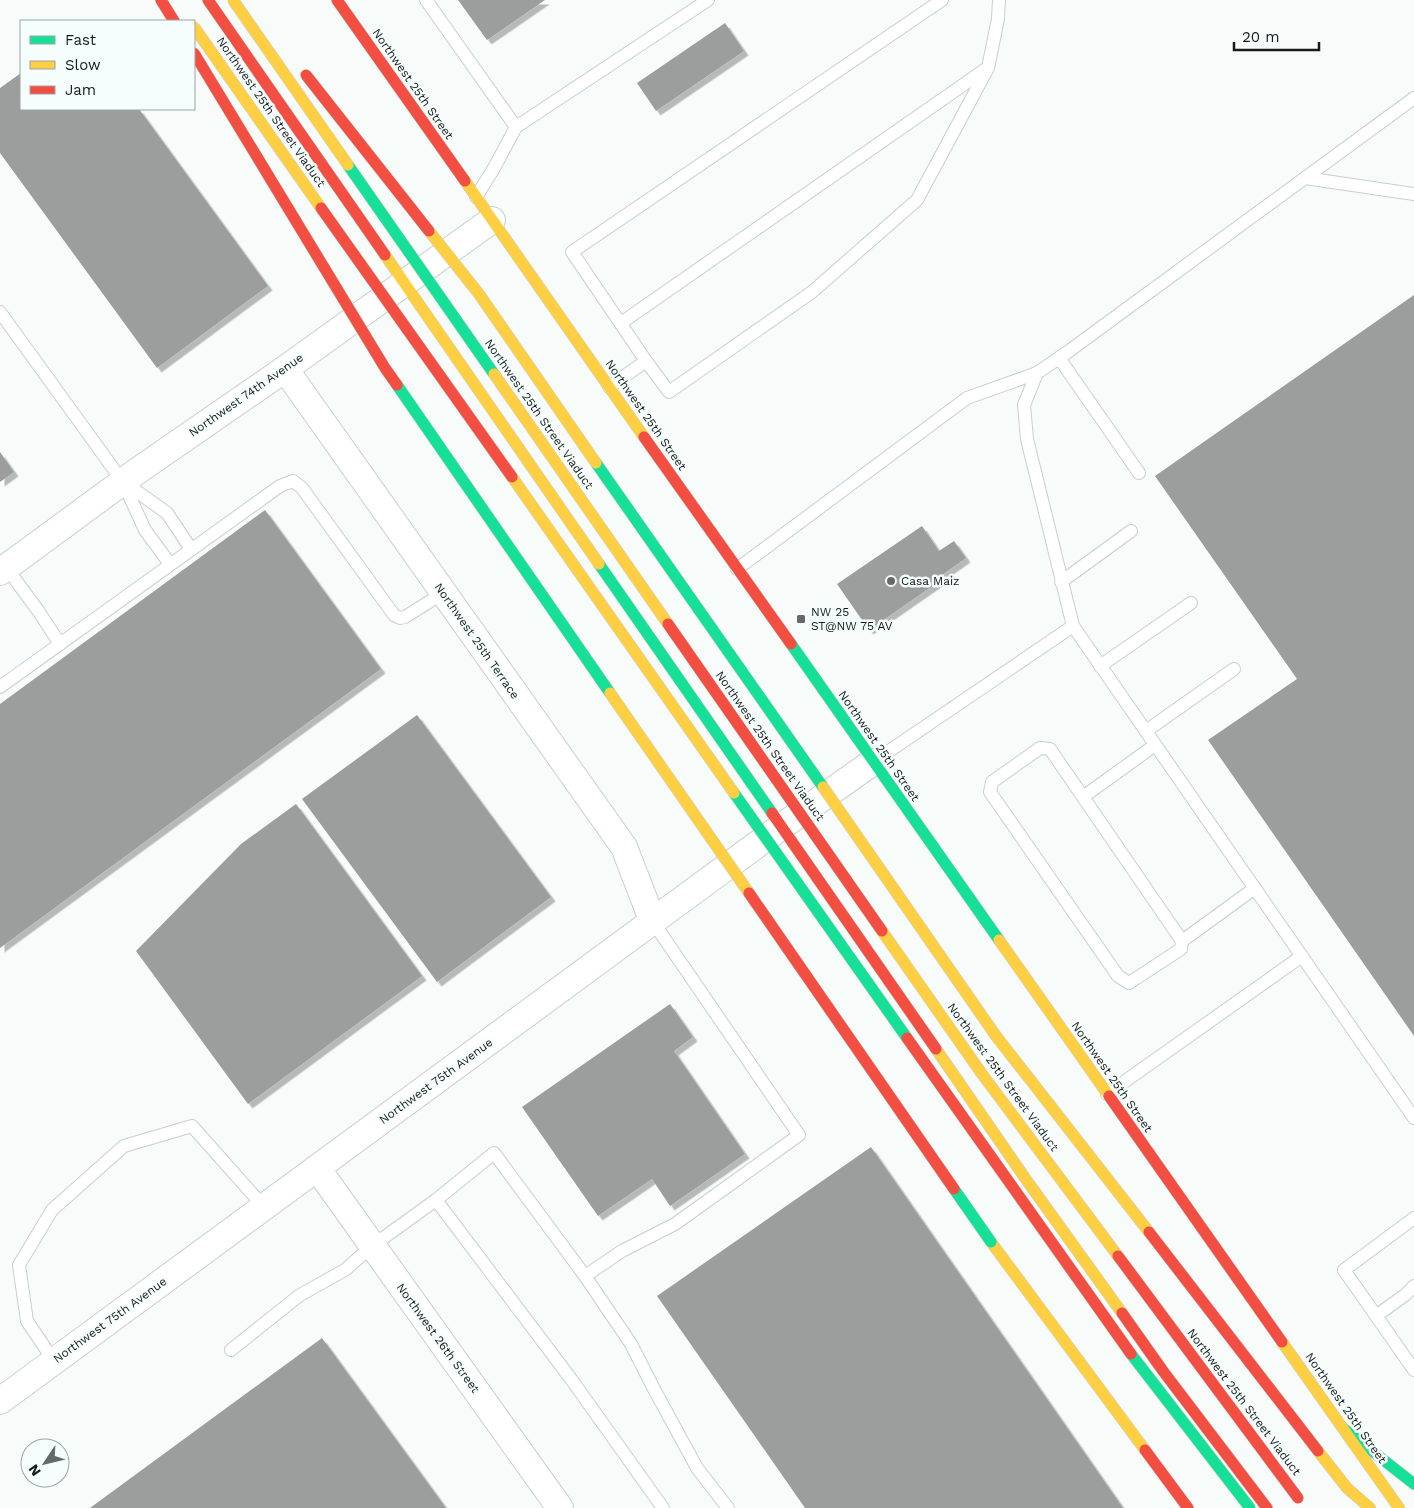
<svg xmlns="http://www.w3.org/2000/svg" width="1414" height="1508" font-family="'Work Sans',sans-serif">
  <defs>
    <filter id="shadow"><feDropShadow dx="4.5" dy="4.5" stdDeviation="0" flood-color="#0004"/></filter>
  </defs>
  <rect width="100%" height="100%" fill="#f7fcfb"/>
  <g fill="#9b9e9d" filter="url(#shadow)">
    <path d="M 458,0 L 545,0 L 487,40 Z"/>
    <path d="M 725,23 L 744,51 L 656,111 L 637,83 Z"/>
    <path d="M 21,73 L 21,109 L 139,109 L 268,286 L 157,368 L 0,153 L 0,88 Z"/>
    <path d="M 1414,295 L 1414,1036 L 1208,740 L 1297,679 L 1155,476 Z"/>
    <path d="M 0,452 L 14,472 L 0,482 Z"/>
    <path d="M 265,510 L 381,669 L 0,948 L 0,704 Z"/>
    <path d="M 922,526 L 939,551 L 954,541 L 966,558 L 942,575 L 944,578 L 869,630 L 837,584 Z"/>
    <path d="M 417,715 L 551,897 L 437,982 L 302,799 Z"/>
    <path d="M 296,804 L 422,976 L 248,1104 L 136,951 L 241,844 Z"/>
    <path d="M 670,1004 L 693,1037 L 674,1051 L 745,1154 L 670,1206 L 652,1179 L 598,1216 L 522,1107 Z"/>
    <path d="M 871,1147 L 1123,1508 L 805,1508 L 657,1296 Z"/>
    <path d="M 322,1338 L 446,1508 L 90,1508 Z"/>
  </g>
  <g fill="none" stroke-linecap="round" stroke-linejoin="round">
    <defs>
      <g id="lane">
        <path d="M 426,0 L 516,127"/>
        <path d="M 942,0 L 572,252 L 646,361 L 669,392 L 812,292 L 917,200 L 988,68 L 998,19 L 999,0"/>
        <path d="M 1414,98 L 1069,351 L 1037,373 L 1024,405 L 1027,439 L 1073,626 L 1414,1118"/>
        <path d="M 1305,178 L 1414,194"/>
        <path d="M 476,197 L 494,168 L 516,127 L 708,0"/>
        <path d="M 0,312 L 123,482 L 145,530 L 170,564"/>
        <path d="M 621,323 L 986,69"/>
        <path d="M 1059,358 L 1139,473"/>
        <path d="M 609,387 L 646,361"/>
        <path d="M 125,483 L 167,513 L 191,549"/>
        <path d="M 6,567 L 39,612 L 60,644"/>
        <path d="M 737,569 L 967,398 L 1037,373"/>
        <path d="M 1061,582 L 1131,531"/>
        <path d="M 1100,666 L 1191,603"/>
        <path d="M 0,687 L 280,486 L 293,481 L 302,488 L 394,615 L 400,618 L 405,617 L 443,593"/>
        <path d="M 1146,731 L 1234,669"/>
        <path d="M 873,762 L 1073,626"/>
        <path d="M 1083,797 L 1182,941 L 1181,949 L 1129,983 L 1118,976 L 990,792 L 992,782 L 1040,748 L 1050,749 L 1083,797 L 1155,745"/>
        <path d="M 1182,941 L 1255,888"/>
        <path d="M 1107,1094 L 1302,956"/>
        <path d="M 1414,1218 L 1344,1270 L 1414,1370"/>
        <path d="M 585,1276 L 622,1251 L 675,1224 L 799,1135 L 653,922"/>
        <path d="M 1376,1316 L 1405,1295 L 1414,1286"/>
        <path d="M 231,1350 L 300,1295 L 345,1270 L 372,1246 L 436,1200"/>
        <path d="M 54,1361 L 27,1321 L 19,1265 L 52,1210 L 124,1146 L 192,1126 L 264,1207"/>
        <path d="M 663,1508 L 571,1379 L 436,1200 L 494,1153 L 585,1276 L 631,1344 L 654,1389 L 697,1468 L 728,1508"/>
      </g>
      <g id="street">
        <path d="M 285,369 L 624,847 L 653,922"/>
        <path d="M 0,572 L 136,472 L 285,369 L 492,220"/>
        <path d="M 317,1168 L 560,1508"/>
        <path d="M 0,1401 L 781,827 L 873,762"/>
      </g>
      <g id="fast">
        <path d="M 599,564 L 772,813"/>
        <path d="M 791,644 L 999,940"/>
        <path d="M 1344,1429 L 1414,1484"/>
      </g>
      <g id="slow">
        <path d="M 465,181 L 644,437"/>
        <path d="M 385,255 L 599,564"/>
        <path d="M 999,940 L 1109,1096"/>
        <path d="M 996,1036 L 1149,1232"/>
        <path d="M 936,1049 L 1025,1178 L 1122,1313"/>
        <path d="M 991,1242 L 1145,1450"/>
        <path d="M 1282,1342 L 1399,1508"/>
        <path d="M 1318,1451 L 1347,1488 L 1370,1508"/>
      </g>
      <g id="jam">
        <path d="M 161,0 L 174,21"/>
        <path d="M 208,0 L 385,255"/>
        <path d="M 337,0 L 465,181"/>
        <path d="M 644,437 L 791,644"/>
        <path d="M 772,813 L 936,1049"/>
        <path d="M 1109,1096 L 1282,1342"/>
        <path d="M 1149,1232 L 1318,1451"/>
        <path d="M 1122,1313 L 1163,1371 L 1267,1508"/>
        <path d="M 1145,1450 L 1188,1508"/>
      </g>
    </defs>
    <use href="#lane" stroke="#cacecd" stroke-width="14"/>
    <use href="#street" stroke="#cacecd" stroke-width="28"/>
    <use href="#fast" stroke="#cacecd" stroke-width="12"/>
    <use href="#slow" stroke="#cacecd" stroke-width="12"/>
    <use href="#jam" stroke="#cacecd" stroke-width="12"/>
    <use href="#lane" stroke="#fefffe" stroke-width="12"/>
    <use href="#street" stroke="#fefffe" stroke-width="26"/>
    <use href="#fast" stroke="#16e098" stroke-width="11"/>
    <use href="#slow" stroke="#ffcf43" stroke-width="11"/>
    <use href="#jam" stroke="#f24e42" stroke-width="11"/>
    <defs>
      <g id="fast-bridge">
        <path d="M 348,165 L 494,374"/>
        <path d="M 397,385 L 610,693"/>
        <path d="M 596,463 L 823,787"/>
        <path d="M 734,793 L 907,1038"/>
        <path d="M 954,1189 L 991,1242"/>
        <path d="M 1131,1354 L 1250,1508"/>
      </g>
      <g id="slow-bridge">
        <path d="M 233,0 L 348,165"/>
        <path d="M 194,27 L 321,208"/>
        <path d="M 429,231 L 479,294 L 596,463"/>
        <path d="M 494,374 L 668,624"/>
        <path d="M 512,477 L 734,793"/>
        <path d="M 610,693 L 749,893"/>
        <path d="M 823,787 L 996,1036"/>
        <path d="M 882,931 L 982,1074 L 1118,1256"/>
      </g>
      <g id="jam-bridge">
        <path d="M 194,53 L 385,368 L 397,385"/>
        <path d="M 306,75 L 429,231"/>
        <path d="M 321,208 L 512,477"/>
        <path d="M 668,624 L 882,931"/>
        <path d="M 749,893 L 954,1189"/>
        <path d="M 907,1038 L 1131,1354"/>
        <path d="M 1118,1256 L 1298,1498"/>
      </g>
    </defs>
    <use href="#fast-bridge" stroke="#cacecd" stroke-width="12" stroke-linecap="butt"/>
    <use href="#slow-bridge" stroke="#cacecd" stroke-width="12" stroke-linecap="butt"/>
    <use href="#jam-bridge" stroke="#cacecd" stroke-width="12" stroke-linecap="butt"/>
    <use href="#fast-bridge" stroke="#16e098" stroke-width="11"/>
    <use href="#slow-bridge" stroke="#ffcf43" stroke-width="11"/>
    <use href="#jam-bridge" stroke="#f24e42" stroke-width="11"/>
  </g>
  <g fill="#656969" stroke="#f5fefc" stroke-width="2">
    <circle cx="891" cy="581" r="5"/>
    <rect x="796" y="614" width="10" height="10" rx="2.5"/>
  </g>
  <g text-anchor="middle" stroke-width="5" stroke-linejoin="round" paint-order="stroke">
    <g font-size="12" fill="#171a1a" stroke="#f5fefc">
      <text transform="translate(413 84) rotate(55)" y="4">Northwest 25th Street</text>
      <text transform="translate(271 112) rotate(55)" y="4">Northwest 25th Street Viaduct</text>
      <text transform="translate(246 395) rotate(-35)" y="4">Northwest 74th Avenue</text>
      <text transform="translate(539 414) rotate(55)" y="4">Northwest 25th Street Viaduct</text>
      <text transform="translate(646 415) rotate(55)" y="4">Northwest 25th Street</text>
      <text transform="translate(477 641) rotate(55)" y="4">Northwest 25th Terrace</text>
      <text transform="translate(770 746) rotate(55)" y="4">Northwest 25th Street Viaduct</text>
      <text transform="translate(879 746) rotate(55)" y="4">Northwest 25th Street</text>
      <text transform="translate(1003 1077) rotate(54)" y="4">Northwest 25th Street Viaduct</text>
      <text transform="translate(1112 1077) rotate(55)" y="4">Northwest 25th Street</text>
      <text transform="translate(436 1081) rotate(-36)" y="4">Northwest 75th Avenue</text>
      <text transform="translate(110 1320) rotate(-36)" y="4">Northwest 75th Avenue</text>
      <text transform="translate(438 1338) rotate(54)" y="4">Northwest 26th Street</text>
      <text transform="translate(1244 1402) rotate(53)" y="4">Northwest 25th Street Viaduct</text>
      <text transform="translate(1346 1408) rotate(55)" y="4">Northwest 25th Street</text>
    </g>
    <g font-size="12" fill="#171a1a" stroke="#f5fefc" text-anchor="start">
      <text x="901" y="585">Casa Maiz</text>
      <text x="811" y="616">NW 25<tspan x="811" dy="14">ST@NW 75 AV</tspan></text>
    </g>
  </g>
  <rect x="20" y="20" width="175" height="90" fill="#f5fefc" stroke="#9ca3a2"/>
  <rect x="30" y="36" width="25" height="8" fill="#16e098" stroke="#9ca3a2"/>
  <text x="65" y="45" font-size="15" fill="#171a1a">Fast</text>
  <rect x="30" y="61" width="25" height="8" fill="#ffcf43" stroke="#9ca3a2"/>
  <text x="65" y="70" font-size="15" fill="#171a1a">Slow</text>
  <rect x="30" y="86" width="25" height="8" fill="#f24e42" stroke="#9ca3a2"/>
  <text x="65" y="95" font-size="15" fill="#171a1a">Jam</text>
  <g transform="translate(45 1463) rotate(235)"><circle r="24" fill="#f5fefc" stroke="#9ca3a2"/>
  <path d="M0-4L9 19L0 12L-9 19Z" fill="#656969"/>
  <text y="-8" font-size="14" font-weight="bold" text-anchor="middle" fill="#171a1a">N</text>
  </g>
  <path d="M1234 42v8h85v-8" fill="none" stroke="#171a1a" stroke-width="2.5"/>
  <text x="1242" y="42" font-size="15" fill="#171a1a" stroke="#f5fefc" stroke-width="4" paint-order="stroke">20 m</text>
</svg>
